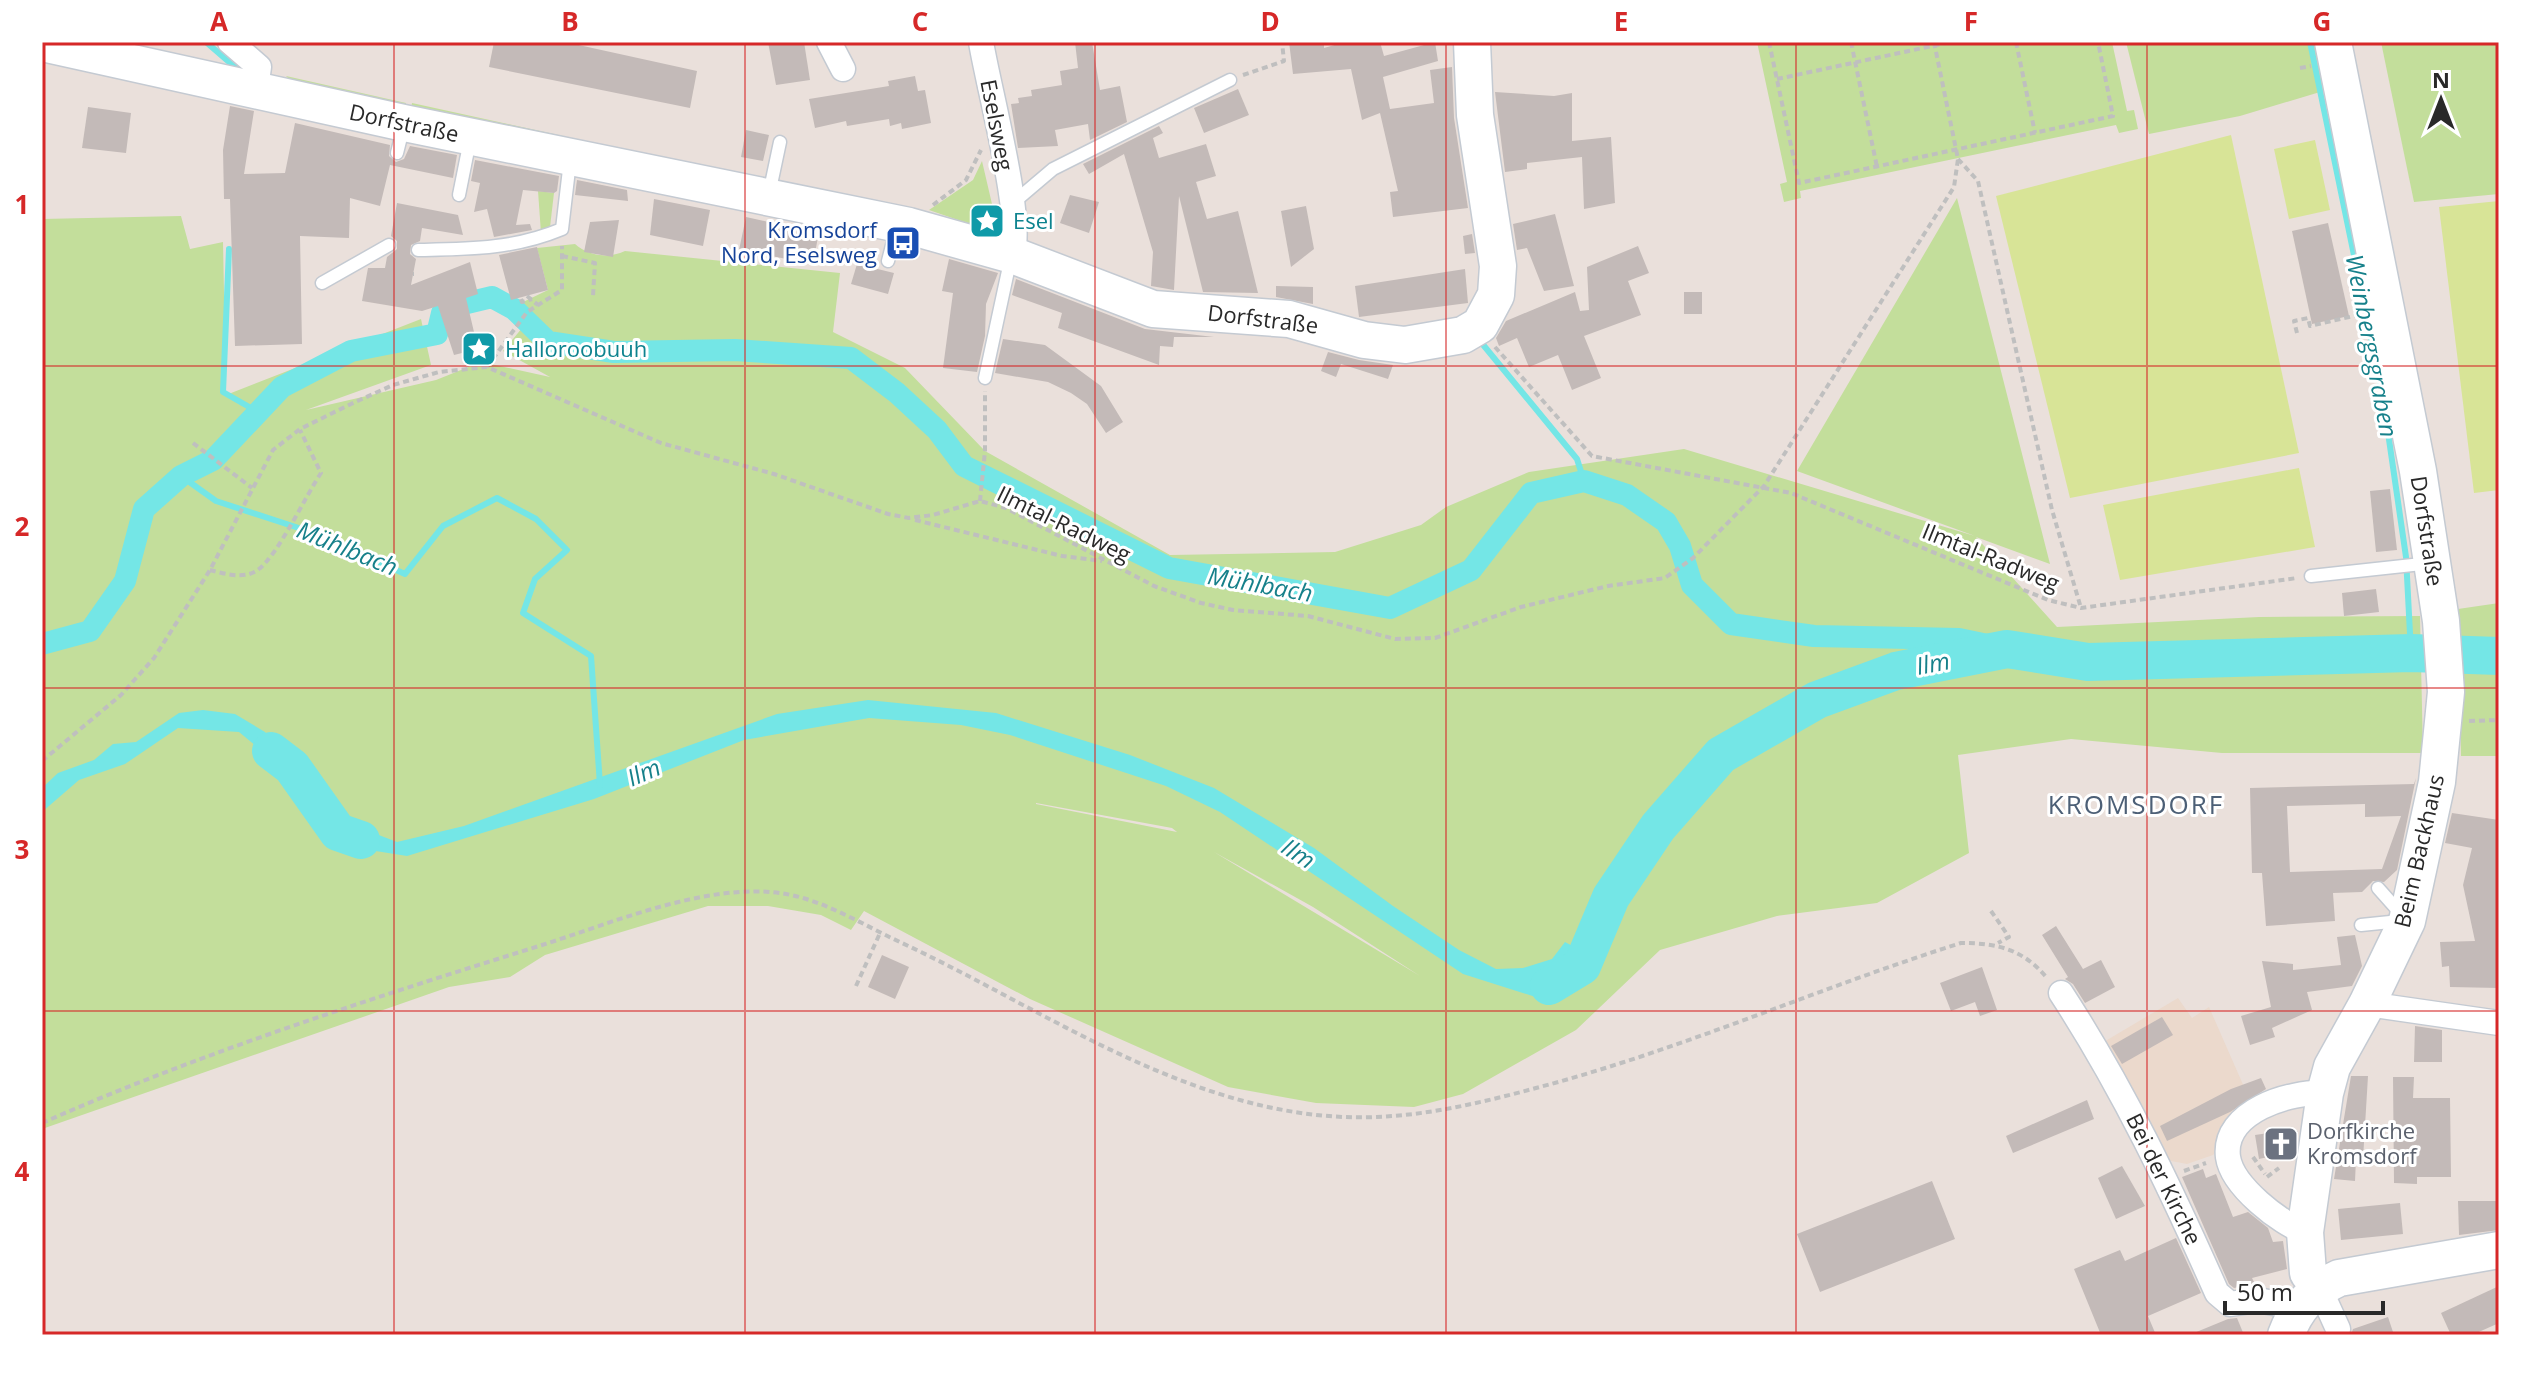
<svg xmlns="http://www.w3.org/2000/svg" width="2541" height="1377" font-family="'Open Sans',sans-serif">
  <rect width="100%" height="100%" fill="#eae0db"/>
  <path fill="#ebd9cc" d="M 2178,998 L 2192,1018 L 2209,1007 L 2252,1105 L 2213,1155 L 2187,1164 L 2166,1160 L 2102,1043 Z"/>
  <g fill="#c3de9b" fill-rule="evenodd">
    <path d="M 1757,42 L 2112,42 L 2127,111 L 2134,110 L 2138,129 L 2119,133 L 2116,125 L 1800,191 L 1801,198 L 1784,202 L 1780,184 L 1787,182 Z"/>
    <path d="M 2126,42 L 2323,42 L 2330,89 L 2240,116 L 2149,134 Z"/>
    <path d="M 2381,42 L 2499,42 L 2499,194 L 2414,202 Z"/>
    <path d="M 286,76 L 406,103 L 404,113 L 299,90 Z"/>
    <path d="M 412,103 L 563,136 L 561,145 L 410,113 Z"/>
    <path d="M 982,161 L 995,217 L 993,228 L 984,229 L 929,210 L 973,180 Z"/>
    <path d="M 538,191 L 554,193 L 550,227 L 541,233 Z"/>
    <path d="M 1957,198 L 2050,564 L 1976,537 L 2057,627 L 2259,617 L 2420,616 L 2423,753 L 2222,753 L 2071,739 L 1958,755 L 1969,853 L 1877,903 L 1777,916 L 1660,950 L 1576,1030 L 1463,1094 L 1414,1107 L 1316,1103 L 1228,1087 L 1030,999 L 864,911 L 851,930 L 821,915 L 768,906 L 708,906 L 545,955 L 510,977 L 449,987 L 42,1129 L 42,219 L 181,216 L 190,249 L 223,242 L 226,395 L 421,319 L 431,365 L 306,410 L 436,380 L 481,362 L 550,377 L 503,351 L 532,316 L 521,303 L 548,290 L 537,248 L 575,244 C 589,256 608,259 625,251 L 840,273 L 833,332 L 905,368 L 985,451 L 1170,555 L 1335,552 L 1421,525 L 1446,507 L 1529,472 L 1684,449 L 1975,536 L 1797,471 ZM 1036,803 L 1172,828 L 1177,832 L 1036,804 ZM 1214,852 L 1313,907 L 1420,976 Z"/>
    <path d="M 2499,603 L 2499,756 L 2461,756 L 2458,609 Z"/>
  </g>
  <g fill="#d8e497">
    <path d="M 2231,135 L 2299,453 L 2070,498 L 1996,196 Z"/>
    <path d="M 2315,140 L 2330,210 L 2289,219 L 2274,149 Z"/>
    <path d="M 2499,201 L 2499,490 L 2474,493 L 2439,207 Z"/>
    <path d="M 2299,468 L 2315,547 L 2120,580 L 2103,505 Z"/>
  </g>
  <path fill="#74e6e6" d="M 868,700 L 996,713 L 1130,755 L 1214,788 L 1314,848 L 1393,906 L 1459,950 L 1496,969 L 1523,968 L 1552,959 L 1565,942 L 1593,957 L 1582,974 L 1542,999 L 1463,974 L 1220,812 L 1166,786 L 1010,735 L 961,725 L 869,718 L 744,740 L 594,799 L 407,856 L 363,849 L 341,837 L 300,801 L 295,778 L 239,732 L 178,728 L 125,764 L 79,780 L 42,812 L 42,788 L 58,773 L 94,760 L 113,744 L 136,742 L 179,713 L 203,710 L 235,714 L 265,732 L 305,776 L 309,800 L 337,819 L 397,842 L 464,826 L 777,714 Z"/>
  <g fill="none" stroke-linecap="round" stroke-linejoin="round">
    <g stroke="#74e6e6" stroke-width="6">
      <path d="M 206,42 L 236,68"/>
      <path d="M 2310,42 L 2382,391 L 2406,557 L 2411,653"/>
      <path d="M 229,249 L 223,392 L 258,412"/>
      <path d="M 1480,341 L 1577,459 L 1584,481"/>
      <path d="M 181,476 L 216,501 L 311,532 L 405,574 L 443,526 L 497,498 L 536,519 L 567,550 L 535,579 L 523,613 L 591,656 L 600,785"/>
    </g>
    <g stroke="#74e6e6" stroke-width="22">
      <path d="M 467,303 L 492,297 L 514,309 L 548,342 L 614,352 L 735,350 L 851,358 L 897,393 L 937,430 L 964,466 L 1169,568 L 1390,608 L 1471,570 L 1531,493 L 1584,481 L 1627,495 L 1666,522 L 1680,546 L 1692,585 L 1731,624 L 1814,636 L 1959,639 L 2007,649"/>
      <path d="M 42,644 L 90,631 L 125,581 L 144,509 L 181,476 L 213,460 L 282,387 L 351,351 L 437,334 L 442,313 L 448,306"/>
    </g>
    <g stroke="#74e6e6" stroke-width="38">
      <path d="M 271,751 L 292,767 L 338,832 L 361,840"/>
      <path d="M 1549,986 L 1582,966 L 1611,897 L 1658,827 L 1721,755 L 1817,700 L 1896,671 L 2007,649 L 2088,662 L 2411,653 L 2499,656"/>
    </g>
  </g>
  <g fill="#c3bab8" fill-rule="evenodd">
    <path d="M 494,42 L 565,42 L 697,71 L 690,108 L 489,67 Z"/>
    <path d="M 768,42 L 804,42 L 810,80 L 776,85 Z"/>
    <path d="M 1075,42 L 1092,42 L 1100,90 L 1120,86 L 1127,122 L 1090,140 L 1088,124 L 1055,130 L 1058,146 L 1018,148 L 1011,104 L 1019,103 L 1018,98 L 1032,96 L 1031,90 L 1062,85 L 1060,71 L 1078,68 Z"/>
    <path d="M 1289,42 L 1324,42 L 1324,48 L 1345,42 L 1380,42 L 1384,56 L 1435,42 L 1438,61 L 1383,77 L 1390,109 L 1434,103 L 1430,70 L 1452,67 L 1454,118 L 1468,208 L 1393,217 L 1390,192 L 1398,191 L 1380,113 L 1362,120 L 1351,69 L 1293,74 Z"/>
    <path d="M 915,76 L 918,91 L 925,90 L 931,123 L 902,129 L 901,123 L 890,126 L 889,119 L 847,126 L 846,121 L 815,128 L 809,99 L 889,86 L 888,81 Z"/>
    <path d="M 1238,89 L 1249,115 L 1204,133 L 1194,108 Z"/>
    <path d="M 1495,92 L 1554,96 L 1572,93 L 1572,141 L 1611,137 L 1615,203 L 1584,209 L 1582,157 L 1527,163 L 1527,169 L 1505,172 Z"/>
    <path d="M 230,106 L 254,111 L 244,174 L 285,173 L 295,123 L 390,145 L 389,156 L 396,162 L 404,159 L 410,146 L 457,155 L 453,178 L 390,165 L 380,206 L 350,198 L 349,238 L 300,236 L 302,344 L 235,346 L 230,199 L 224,199 L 223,150 Z"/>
    <path d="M 88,107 L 131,113 L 126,153 L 82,148 Z"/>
    <path d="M 1159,126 L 1163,133 L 1153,138 L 1159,158 L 1206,144 L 1216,176 L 1196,182 L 1207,219 L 1238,211 L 1258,293 L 1203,292 L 1179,196 L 1174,290 L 1151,286 L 1153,252 L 1124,154 L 1089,174 L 1083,164 Z"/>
    <path d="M 746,130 L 769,135 L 763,161 L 741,157 Z"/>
    <path d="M 475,160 L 559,176 L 557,191 L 554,193 L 523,190 L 516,225 L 530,224 L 532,230 L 494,237 L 487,209 L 474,212 L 480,183 L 471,181 Z"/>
    <path d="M 577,180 L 627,190 L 628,201 L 575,195 Z"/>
    <path d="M 1070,195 L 1099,202 L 1089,233 L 1060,223 Z"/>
    <path d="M 654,199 L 710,210 L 703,246 L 650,235 Z"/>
    <path d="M 397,203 L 458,215 L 463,235 L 422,228 L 420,241 L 411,245 L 410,254 L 416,259 L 411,285 L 470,262 L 478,294 L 466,298 L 478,349 L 454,355 L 438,306 L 422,311 L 362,301 L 368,268 L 385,268 L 387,257 L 397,249 L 397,241 L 391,236 Z"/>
    <path d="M 1306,206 L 1314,249 L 1291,267 L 1281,211 Z"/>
    <path d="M 1555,214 L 1574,286 L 1544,291 L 1527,248 L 1517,250 L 1513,224 Z"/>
    <path d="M 746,217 L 778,224 L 777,229 L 818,237 L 813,264 L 739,250 Z"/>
    <path d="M 619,220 L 613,257 L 584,252 L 590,222 Z"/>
    <path d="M 2328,223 L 2349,316 L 2312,324 L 2292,231 Z"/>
    <path d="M 1472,234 L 1475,253 L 1465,254 L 1463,236 Z"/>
    <path d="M 1638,246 L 1649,273 L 1628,281 L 1641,315 L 1584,336 L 1601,378 L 1572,390 L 1558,355 L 1529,367 L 1517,338 L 1499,346 L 1496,338 L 1506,321 L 1575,292 L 1580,311 L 1589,310 L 1587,267 Z"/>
    <path d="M 537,247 L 548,290 L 511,300 L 499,255 Z"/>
    <path d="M 949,259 L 998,273 L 986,304 L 985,336 L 977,372 L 943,368 L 953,293 L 942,291 Z"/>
    <path d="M 857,264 L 894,273 L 888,294 L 851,284 Z"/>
    <path d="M 1465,269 L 1468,303 L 1359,317 L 1355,286 Z"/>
    <path d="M 1016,279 L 1145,329 L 1214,337 L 1174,337 L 1173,347 L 1160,346 L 1159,365 L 1058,328 L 1062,313 L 1012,295 Z"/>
    <path d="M 1276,286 L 1313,287 L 1313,304 L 1276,297 Z"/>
    <rect x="1684" y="292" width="18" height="22"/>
    <path d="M 1003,339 L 1045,345 L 1101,386 L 1123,422 L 1106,433 L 1087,404 L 1071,393 L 1048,382 L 995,373 Z"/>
    <path d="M 1328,352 L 1359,360 L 1393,365 L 1388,379 L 1341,364 L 1336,377 L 1321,371 Z"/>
    <path d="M 2390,489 L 2397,550 L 2376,552 L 2370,491 Z"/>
    <path d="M 2376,589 L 2379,612 L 2344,616 L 2342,593 Z"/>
    <path d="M 2416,778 L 2397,870 L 2384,882 L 2373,881 L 2362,892 L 2333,893 L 2335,921 L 2266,926 L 2262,873 L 2252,873 L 2250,788 L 2414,784 ZM 2365,804 L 2365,817 L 2401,816 L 2382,869 L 2290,872 L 2287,806 Z"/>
    <path d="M 2452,813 L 2499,820 L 2499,988 L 2450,987 L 2449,966 L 2442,967 L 2440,942 L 2475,941 L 2463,885 L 2472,848 L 2445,843 Z"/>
    <path d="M 2056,926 L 2083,969 L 2101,960 L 2115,987 L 2085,1003 L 2073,984 L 2065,979 L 2068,977 L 2042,935 Z"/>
    <path d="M 2355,935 L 2362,966 L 2352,986 L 2307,992 L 2312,1010 L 2272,1028 L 2275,1037 L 2250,1045 L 2241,1016 L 2271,1007 L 2262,961 L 2293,964 L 2293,970 L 2341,965 L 2337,937 Z"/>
    <path d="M 882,955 L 909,967 L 895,999 L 868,987 Z"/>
    <path d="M 1982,967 L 1997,1010 L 1980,1016 L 1975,1002 L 1951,1011 L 1940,983 Z"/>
    <path d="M 2162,1017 L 2173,1035 L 2122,1064 L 2111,1046 Z"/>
    <path d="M 2415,1026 L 2442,1030 L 2442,1062 L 2414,1062 Z"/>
    <path d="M 2351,1076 L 2368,1076 L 2363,1159 L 2356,1159 L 2355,1181 L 2334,1179 Z"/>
    <path d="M 2393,1077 L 2414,1077 L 2413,1098 L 2450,1098 L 2451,1177 L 2417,1177 L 2417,1184 L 2394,1183 Z"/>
    <path d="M 2261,1078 L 2266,1089 L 2230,1112 L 2167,1141 L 2160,1126 L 2231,1089 Z"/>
    <path d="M 2087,1100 L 2094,1119 L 2013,1153 L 2006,1136 Z"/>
    <path d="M 2282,1131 L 2298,1131 L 2295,1151 L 2259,1159 L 2255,1135 Z"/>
    <path d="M 2122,1166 L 2145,1206 L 2116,1219 L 2098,1178 Z"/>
    <path d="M 2203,1169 L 2206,1178 L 2216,1174 L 2233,1217 L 2248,1212 L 2268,1228 L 2273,1242 L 2283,1241 L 2287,1269 L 2252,1278 L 2255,1284 L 2234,1288 L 2229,1284 L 2182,1177 Z"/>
    <path d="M 1932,1181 L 1955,1239 L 1820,1292 L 1797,1234 Z"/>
    <path d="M 2458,1201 L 2499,1201 L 2499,1230 L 2459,1235 Z"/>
    <path d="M 2400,1203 L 2403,1234 L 2341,1240 L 2338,1209 Z"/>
    <path d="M 2176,1238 L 2201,1293 L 2148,1316 L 2156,1335 L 2101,1335 L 2074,1269 L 2120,1250 L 2125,1261 Z"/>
    <path d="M 2499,1286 L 2499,1323 L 2472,1335 L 2451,1335 L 2441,1313 Z"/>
    <path d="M 2388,1317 L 2394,1335 L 2351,1335 L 2353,1329 Z"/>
    <path d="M 2237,1318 L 2244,1335 L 2189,1335 L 2228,1319 Z"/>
  </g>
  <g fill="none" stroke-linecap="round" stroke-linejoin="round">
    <defs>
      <g id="lane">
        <path d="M 397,153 L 404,125"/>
        <path d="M 769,194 L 780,142"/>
        <path d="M 459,195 L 470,140"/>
        <path d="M 1013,203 L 1053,169 L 1230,80"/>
        <path d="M 418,250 C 470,249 514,249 562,229 L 570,161"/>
        <path d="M 888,261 L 897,226"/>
        <path d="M 322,283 L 389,245"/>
        <path d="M 985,378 L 1011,257"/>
        <path d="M 2311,576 L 2431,563"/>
        <path d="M 2378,888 L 2402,915"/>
        <path d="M 2361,925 L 2400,921"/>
      </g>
      <g id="street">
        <path d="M 230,42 L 259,67 L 256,89"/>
        <path d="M 829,42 L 843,69"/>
        <path d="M 981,42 C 988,86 1025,222 1012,255"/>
        <path d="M 2061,993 C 2123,1088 2171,1189 2217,1293 L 2230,1304 L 2258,1300 L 2299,1308"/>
        <path d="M 2367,1004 L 2499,1023"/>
        <path d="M 2305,1232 C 2281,1224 2232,1186 2228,1157 C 2222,1111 2291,1091 2325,1093"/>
        <path d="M 2319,1287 L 2338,1329"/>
      </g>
      <g id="secondary">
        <path d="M 42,43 L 404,123 L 909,226 L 1012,255 L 1153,309 L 1289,319 L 1364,340 L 1405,345 L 1463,335 L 1480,325 L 1496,295 L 1498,266 L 1475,115 L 1472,42"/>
        <path d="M 2319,1287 L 2308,1273 L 2305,1232 L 2325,1093 L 2332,1067 L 2367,1004 L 2407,921 L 2437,782 L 2446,692 L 2441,621 L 2418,471 L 2333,42"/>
        <path d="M 2286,1335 C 2296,1308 2312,1290 2339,1278 L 2499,1250"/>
      </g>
    </defs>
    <use href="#lane" stroke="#c4cad2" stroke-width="15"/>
    <use href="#street" stroke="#c4cad2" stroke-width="27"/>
    <use href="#secondary" stroke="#c4cad2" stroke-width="39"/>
    <g stroke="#bfbfbf" stroke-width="4" stroke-dasharray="6 4" stroke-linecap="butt">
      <path d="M 1769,42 L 1799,183 L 2113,116 L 2098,42"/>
      <path d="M 1851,42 L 1877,167"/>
      <path d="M 2016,42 L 2035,133"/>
      <path d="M 2300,68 L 2311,66"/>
      <path d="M 1243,75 L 1284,61 L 1282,42"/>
      <path d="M 1777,79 L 1951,42"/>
      <path d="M 1958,159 L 1978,181 L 2052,510 L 2081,608"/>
      <path d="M 933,205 L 966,180 L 981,150"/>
      <path d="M 562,256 L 595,263 L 593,296"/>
      <path d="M 413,274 L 414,274"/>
      <path d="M 527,296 L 538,305"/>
      <path d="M 521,299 L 522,302 L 532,299"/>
      <path d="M 2297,333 L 2294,321 L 2308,318 L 2310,326 L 2358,315"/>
      <path d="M 1495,347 L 1592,456 L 1791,493 L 2048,600 L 2081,608 L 2297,578"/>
      <path d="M 487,367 L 527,312 L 562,290 L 562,246"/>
      <path d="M 193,443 L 252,488"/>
      <path d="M 980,501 L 985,451 L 985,391"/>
      <path d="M 915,520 L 1062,556 L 1102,561"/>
      <path d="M 210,570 C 225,574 246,580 259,569 C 279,553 305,497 321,473 L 300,430"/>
      <path d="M 2469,721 L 2499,720"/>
      <path d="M 42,761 L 121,695 L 154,658 L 210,570 L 273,450 L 300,429 L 351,404 L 393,385 L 439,372 L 487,367 L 661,443 L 774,474 L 888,514 L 909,518 L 933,515 L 980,501 L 1006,508 L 1154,586 L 1201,603 L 1233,610 L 1308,616 L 1395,639 L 1435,638 L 1521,607 L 1608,586 L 1665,578 L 1693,558 L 1764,486 L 1954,187 L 1958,159 L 1934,42"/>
      <path d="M 1991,911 L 2009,937 L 1998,943"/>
      <path d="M 856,986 L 880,933"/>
      <path d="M 42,1123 C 203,1052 373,998 542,945 C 612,923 705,883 780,893 C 823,899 863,925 902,943 C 1052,1013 1202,1124 1376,1117 C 1430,1115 1484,1102 1536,1088 C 1681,1050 1818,988 1961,943 C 1997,943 2023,949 2047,978"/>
      <path d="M 2253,1157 L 2265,1174"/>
      <path d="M 2184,1171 L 2206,1163"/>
      <path d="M 2267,1177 L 2279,1168"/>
    </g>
    <use href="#lane" stroke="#fff" stroke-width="12"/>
    <use href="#street" stroke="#fff" stroke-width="24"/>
    <use href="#secondary" stroke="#fff" stroke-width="36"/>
  </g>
  <path fill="none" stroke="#d62828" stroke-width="2" stroke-opacity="0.55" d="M 394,42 L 394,1335M 745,42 L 745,1335M 1095,42 L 1095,1335M 1446,42 L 1446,1335M 1796,42 L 1796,1335M 2147,42 L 2147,1335M 42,366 L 2499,366M 42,688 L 2499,688M 42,1011 L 2499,1011"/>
  <defs>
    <symbol id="sight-square" viewBox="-11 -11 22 22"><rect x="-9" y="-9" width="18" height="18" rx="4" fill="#0f9aa8" stroke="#fff"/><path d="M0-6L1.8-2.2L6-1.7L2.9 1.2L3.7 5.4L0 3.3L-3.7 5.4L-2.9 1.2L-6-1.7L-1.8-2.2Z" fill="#fff"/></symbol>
    <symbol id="bus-square" viewBox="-11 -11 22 22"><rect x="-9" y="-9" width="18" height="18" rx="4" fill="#1a4fb4" stroke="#fff"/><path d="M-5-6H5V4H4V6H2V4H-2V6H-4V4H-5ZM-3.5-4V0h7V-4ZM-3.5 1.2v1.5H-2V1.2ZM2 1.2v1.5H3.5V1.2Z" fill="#fff"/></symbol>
    <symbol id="church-square" viewBox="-11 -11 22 22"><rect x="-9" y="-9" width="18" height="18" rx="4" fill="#6b7280" stroke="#fff"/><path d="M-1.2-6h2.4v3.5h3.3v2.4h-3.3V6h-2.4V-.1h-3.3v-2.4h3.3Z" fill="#fff"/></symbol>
  </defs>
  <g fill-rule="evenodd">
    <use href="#sight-square" x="967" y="201" width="40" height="40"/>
    <use href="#bus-square" x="883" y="223" width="40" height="40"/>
    <use href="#sight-square" x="459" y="329" width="40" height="40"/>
    <use href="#church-square" x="2261" y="1124" width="40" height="40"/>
  </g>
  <g text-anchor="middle" stroke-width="6" stroke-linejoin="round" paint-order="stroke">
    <g font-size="22" fill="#292929" stroke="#fff">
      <text transform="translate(404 123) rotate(12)" y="8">Dorfstraße</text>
      <text transform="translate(997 125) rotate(79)" y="8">Eselsweg</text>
      <text transform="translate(1263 319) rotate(7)" y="8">Dorfstraße</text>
      <text transform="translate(1064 524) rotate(26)" y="8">Ilmtal-Radweg</text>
      <text transform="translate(2427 531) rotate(81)" y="8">Dorfstraße</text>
      <text transform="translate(1991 557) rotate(22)" y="8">Ilmtal-Radweg</text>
      <text transform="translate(2419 851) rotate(-77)" y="8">Beim Backhaus</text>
      <text transform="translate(2164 1179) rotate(64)" y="8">Bei der Kirche</text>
    </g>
    <g font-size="22" fill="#0d838f" stroke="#fff" text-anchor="start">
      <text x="1013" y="229">Esel</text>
      <text x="505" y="357">Halloroobuuh</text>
    </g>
    <g font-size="22" fill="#164399" stroke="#fff" text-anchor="end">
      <text x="877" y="238">Kromsdorf<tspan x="877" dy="25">Nord, Eselsweg</tspan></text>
    </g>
    <g font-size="22" fill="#5b616d" stroke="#fff" text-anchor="start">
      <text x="2307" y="1139">Dorfkirche<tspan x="2307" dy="25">Kromsdorf</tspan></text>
    </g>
    <g font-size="24" font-style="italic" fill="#16808a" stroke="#fff">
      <text transform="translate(2371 346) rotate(79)" y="8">Weinbergsgraben</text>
      <text transform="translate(347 549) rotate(22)" y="8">Mühlbach</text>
      <text transform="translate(1260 585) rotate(10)" y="8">Mühlbach</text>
      <text transform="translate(1933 664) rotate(-11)" y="8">Ilm</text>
      <text transform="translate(644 773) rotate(-23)" y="8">Ilm</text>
      <text transform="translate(1298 854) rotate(33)" y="8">Ilm</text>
    </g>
    <g font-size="26" letter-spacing="2" fill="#4c5f76" stroke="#fff">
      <text x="2136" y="814">KROMSDORF</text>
    </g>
  </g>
  <rect width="2541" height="1377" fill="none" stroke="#ffffff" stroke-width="88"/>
  <g transform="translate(2441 100)" stroke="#ffffff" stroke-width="6" paint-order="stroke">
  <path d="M0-6L14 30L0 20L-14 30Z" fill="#292929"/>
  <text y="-12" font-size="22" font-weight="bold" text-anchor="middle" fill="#292929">N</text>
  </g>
  <path d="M2225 1301v12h158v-12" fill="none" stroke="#292929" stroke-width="4"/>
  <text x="2237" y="1301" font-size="24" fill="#292929" stroke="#ffffff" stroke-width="6" paint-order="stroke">50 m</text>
  <rect x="44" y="44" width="2453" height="1289" fill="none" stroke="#d62828" stroke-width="3"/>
  <g font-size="26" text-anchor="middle" font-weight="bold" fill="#d62828">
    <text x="219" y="31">A</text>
    <text x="570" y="31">B</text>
    <text x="920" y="31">C</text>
    <text x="1270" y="31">D</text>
    <text x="1621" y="31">E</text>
    <text x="1971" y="31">F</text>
    <text x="2322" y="31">G</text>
    <text x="22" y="214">1</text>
    <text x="22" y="536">2</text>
    <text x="22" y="859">3</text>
    <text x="22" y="1181">4</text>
  </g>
</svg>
